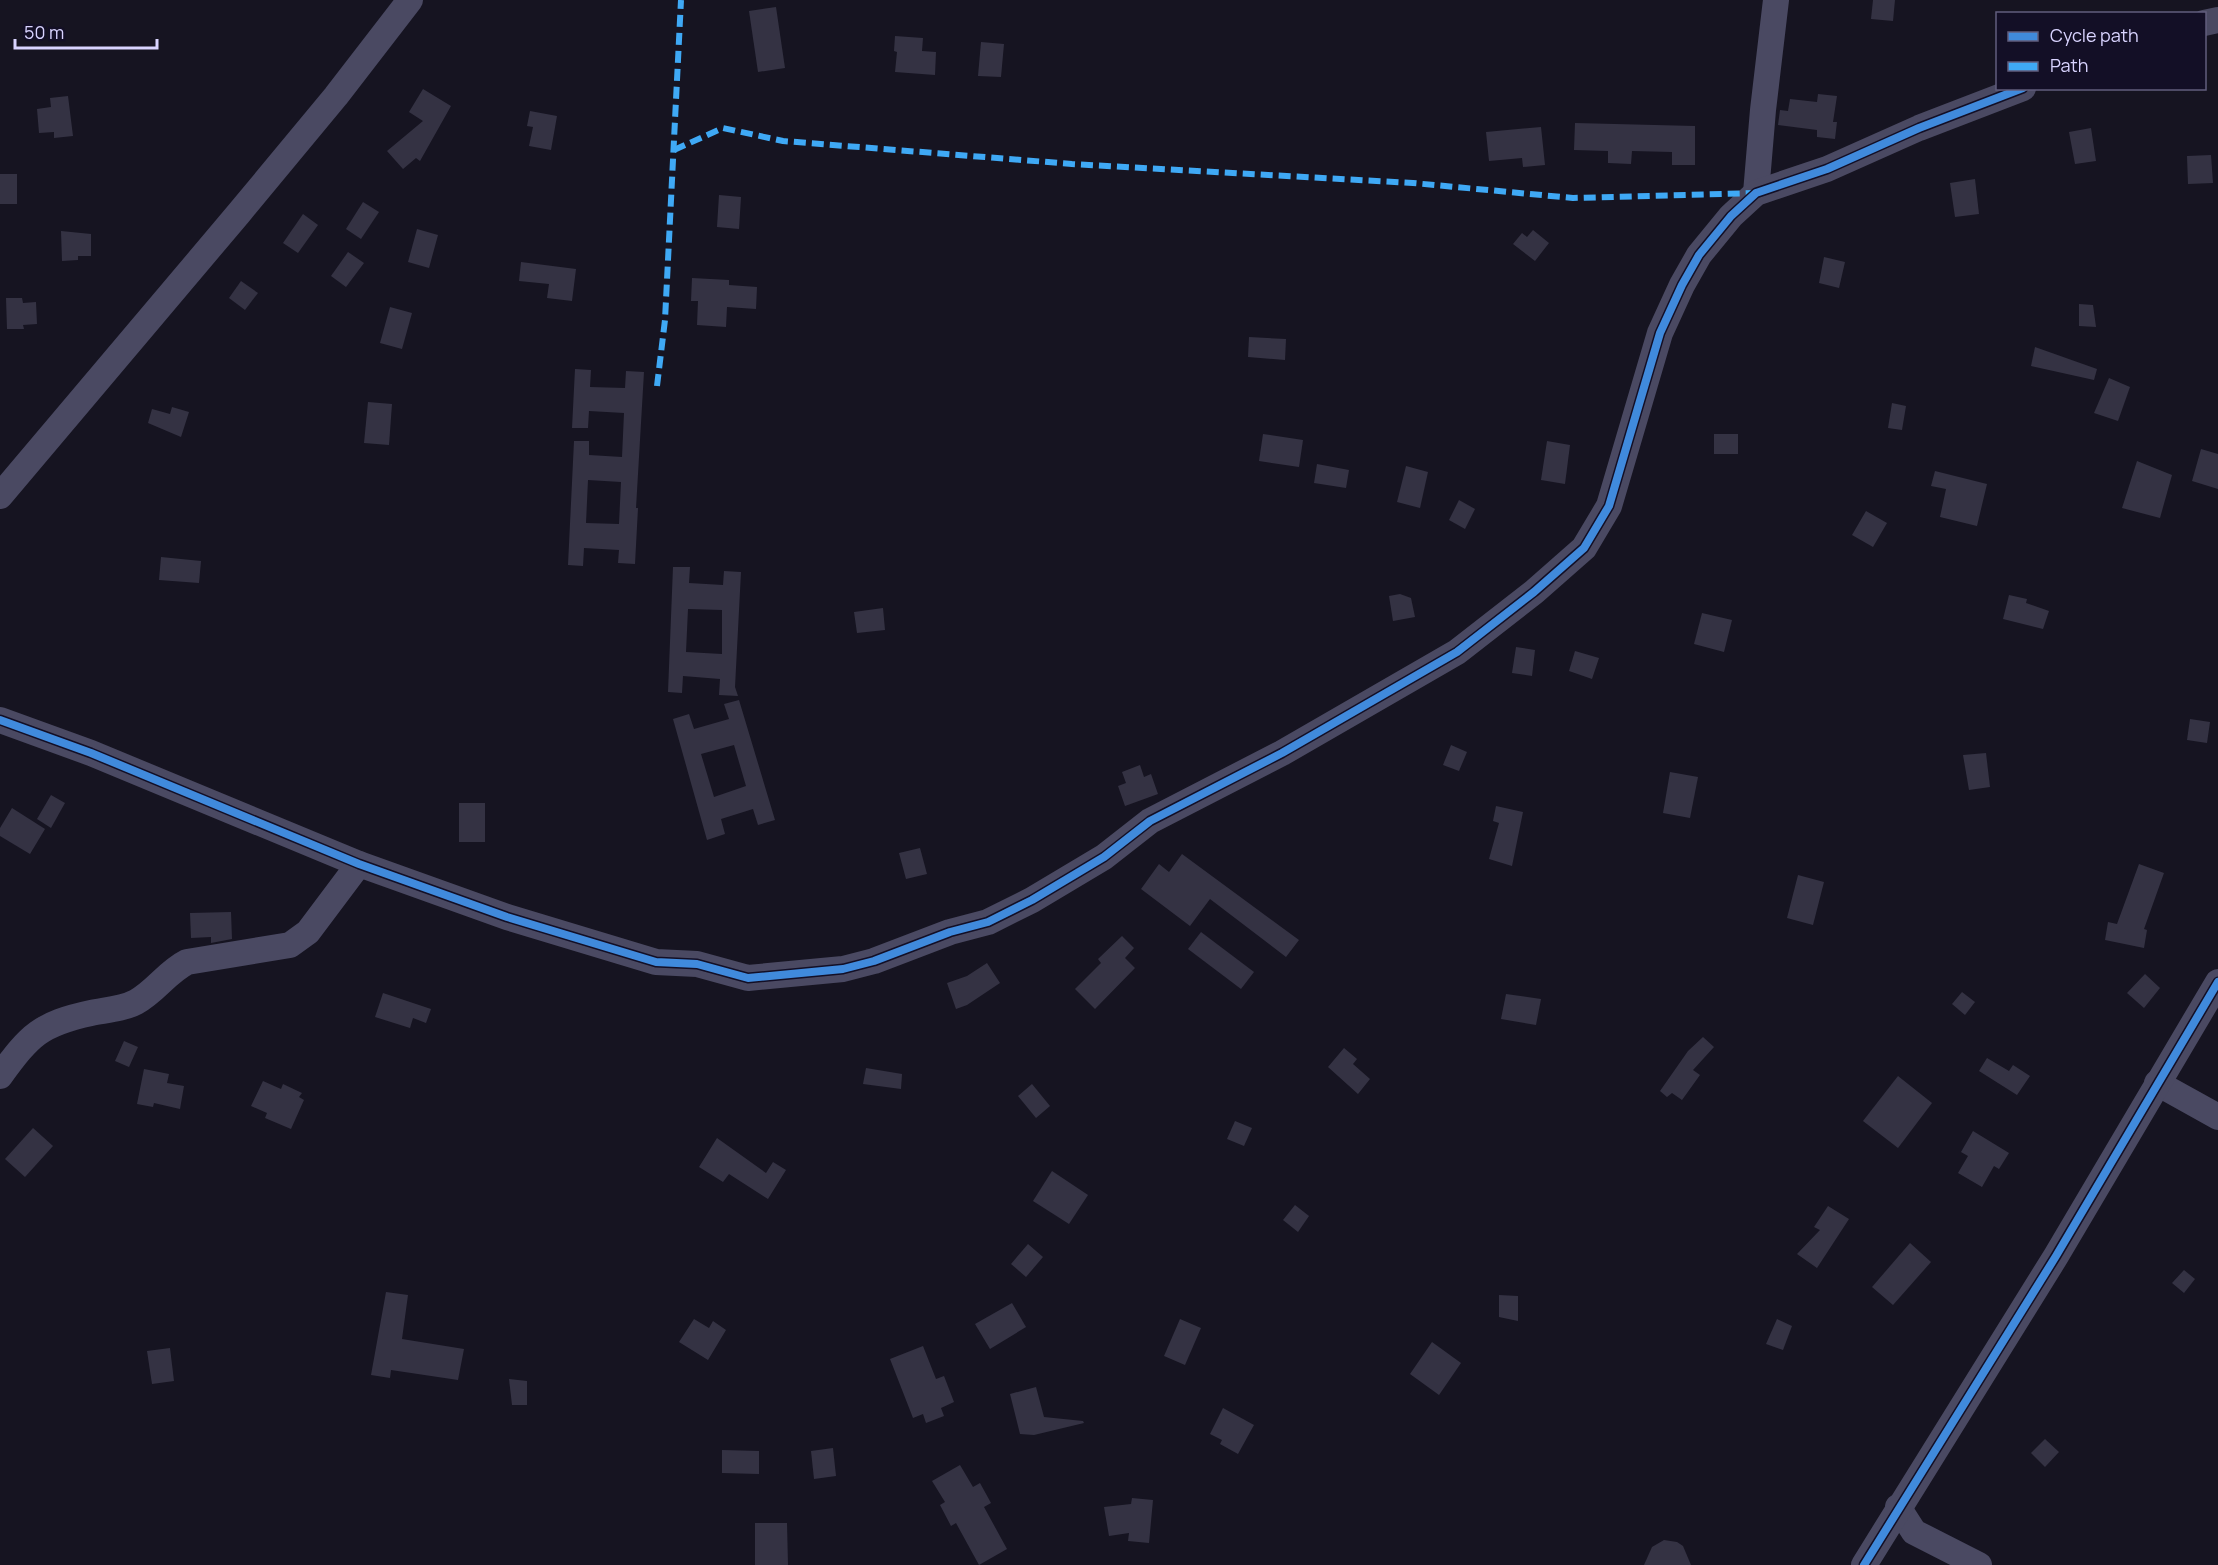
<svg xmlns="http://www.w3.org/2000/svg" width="2218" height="1565" font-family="Manrope,sans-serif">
  <rect width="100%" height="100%" fill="#161421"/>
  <g fill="#343243" fill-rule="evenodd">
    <path d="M 1873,0 L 1895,0 L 1893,21 L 1871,19 Z"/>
    <path d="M 776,7 L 785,68 L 758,72 L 749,11 Z"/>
    <path d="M 895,36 L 923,38 L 922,51 L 936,52 L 935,75 L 895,72 L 897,52 L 894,51 Z"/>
    <path d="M 981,42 L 1004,44 L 1001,77 L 978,76 Z"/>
    <path d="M 423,89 L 451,106 L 420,161 L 416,158 L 403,169 L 387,151 L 423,121 L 409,112 Z"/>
    <path d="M 1818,94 L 1837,96 L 1833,122 L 1837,122 L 1835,139 L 1817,137 L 1817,130 L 1778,125 L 1780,110 L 1788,111 L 1790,99 L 1817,102 Z"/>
    <path d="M 68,96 L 73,136 L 54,138 L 54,132 L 39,133 L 37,109 L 51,107 L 50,98 Z"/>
    <path d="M 530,111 L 557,116 L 551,150 L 529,146 L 533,127 L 527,126 Z"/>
    <path d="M 1575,123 L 1695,126 L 1695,165 L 1672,165 L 1672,152 L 1632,151 L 1631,164 L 1608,163 L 1608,151 L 1574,150 Z"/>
    <path d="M 1541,127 L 1545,165 L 1523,167 L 1522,158 L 1489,161 L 1486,132 Z"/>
    <path d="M 2091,128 L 2096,161 L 2075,164 L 2069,132 Z"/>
    <path d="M 2211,155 L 2213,183 L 2188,184 L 2187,156 Z"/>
    <rect x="0" y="174" width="17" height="30"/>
    <path d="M 1975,179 L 1979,214 L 1955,217 L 1950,183 Z"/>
    <path d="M 719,195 L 741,197 L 739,229 L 717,227 Z"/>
    <path d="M 363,202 L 379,212 L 361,239 L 346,229 Z"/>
    <path d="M 303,214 L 318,225 L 298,253 L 283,243 Z"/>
    <path d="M 417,229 L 438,235 L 429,268 L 408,262 Z"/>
    <path d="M 1533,230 L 1549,243 L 1535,261 L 1513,244 L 1522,233 L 1527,237 Z"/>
    <path d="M 61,231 L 91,234 L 91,256 L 78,256 L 78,260 L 62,261 Z"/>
    <path d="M 348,252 L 364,263 L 346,287 L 331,276 Z"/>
    <path d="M 1824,257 L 1845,262 L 1839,288 L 1819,283 Z"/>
    <path d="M 521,262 L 576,269 L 572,301 L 547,298 L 549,284 L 519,281 Z"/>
    <path d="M 692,278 L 729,280 L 729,285 L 757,287 L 756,309 L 727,307 L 726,327 L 697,325 L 698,301 L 691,301 Z"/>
    <path d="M 241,281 L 258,293 L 245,310 L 229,298 Z"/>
    <path d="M 6,298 L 22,298 L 23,303 L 36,302 L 37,324 L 23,325 L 24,329 L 7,329 Z"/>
    <path d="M 2079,304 L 2093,305 L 2096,327 L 2079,326 Z"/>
    <path d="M 390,307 L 412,313 L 402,349 L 380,343 Z"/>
    <path d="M 1249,337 L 1286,339 L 1285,360 L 1248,357 Z"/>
    <path d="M 2035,347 L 2097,369 L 2094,380 L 2031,366 Z"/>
    <path d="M 575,369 L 591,370 L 590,387 L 625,388 L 626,371 L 644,372 L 636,508 L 638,508 L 635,564 L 618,563 L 619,550 L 584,548 L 583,566 L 568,565 L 574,441 L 589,441 L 589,455 L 622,457 L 624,413 L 589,411 L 588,428 L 572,428 ZM 588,480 L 621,482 L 619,524 L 586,523 Z"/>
    <path d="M 2109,378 L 2130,387 L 2118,421 L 2094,413 Z"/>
    <path d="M 368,402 L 392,404 L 389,445 L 364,443 Z"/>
    <path d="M 1892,403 L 1906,406 L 1902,430 L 1888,428 Z"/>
    <path d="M 172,407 L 189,412 L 181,437 L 148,423 L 152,409 L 170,414 Z"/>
    <path d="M 1263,434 L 1303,440 L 1299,467 L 1259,461 Z"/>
    <rect x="1714" y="434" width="24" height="20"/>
    <path d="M 1547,441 L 1570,445 L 1565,484 L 1541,480 Z"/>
    <path d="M 2201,449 L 2218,454 L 2218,489 L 2192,481 Z"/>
    <path d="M 2137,461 L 2172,475 L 2160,518 L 2122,508 Z"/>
    <path d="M 1317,464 L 1349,470 L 1346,488 L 1314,483 Z"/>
    <path d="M 1406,466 L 1428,472 L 1420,508 L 1397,502 Z"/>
    <path d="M 1935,471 L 1987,484 L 1977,526 L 1940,517 L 1946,489 L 1931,486 Z"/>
    <path d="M 1459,500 L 1475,509 L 1465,529 L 1449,520 Z"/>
    <path d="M 1866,511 L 1887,523 L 1873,547 L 1852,535 Z"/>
    <path d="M 161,557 L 201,561 L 199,583 L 159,580 Z"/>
    <path d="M 673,567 L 690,567 L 689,583 L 723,585 L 724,571 L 741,572 L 735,687 L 738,696 L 719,695 L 720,679 L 683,676 L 682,693 L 668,692 ZM 688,609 L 722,610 L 722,654 L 686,652 Z"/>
    <path d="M 1400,594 L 1411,598 L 1415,617 L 1393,621 L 1389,596 Z"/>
    <path d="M 2009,595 L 2027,599 L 2026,603 L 2049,611 L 2043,629 L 2003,619 Z"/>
    <path d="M 883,608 L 885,630 L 857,633 L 854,612 Z"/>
    <path d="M 1702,613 L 1732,620 L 1724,652 L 1694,644 Z"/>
    <path d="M 1516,647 L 1535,650 L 1532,676 L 1512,673 Z"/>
    <path d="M 1575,651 L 1599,658 L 1592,679 L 1569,671 Z"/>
    <path d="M 739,700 L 775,820 L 758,825 L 753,809 L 721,819 L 725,834 L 707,840 L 673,719 L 689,714 L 694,729 L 729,719 L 724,704 ZM 734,745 L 746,786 L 714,797 L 701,754 Z"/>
    <path d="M 2190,719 L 2210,722 L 2207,743 L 2187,740 Z"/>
    <path d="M 1451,745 L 1467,752 L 1459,771 L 1443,765 Z"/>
    <path d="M 1986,753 L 1990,787 L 1969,790 L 1963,755 Z"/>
    <path d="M 1140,765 L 1144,777 L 1151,774 L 1158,794 L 1125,806 L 1118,786 L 1126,783 L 1122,772 Z"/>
    <path d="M 1670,772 L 1698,777 L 1690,818 L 1663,813 Z"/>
    <path d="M 51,795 L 65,803 L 51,828 L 37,819 Z"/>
    <rect x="459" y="803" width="26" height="39"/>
    <path d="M 1496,806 L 1523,812 L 1512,866 L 1489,859 L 1499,823 L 1493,821 Z"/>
    <path d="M 12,808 L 45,829 L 30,854 L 0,836 L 0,828 Z"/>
    <path d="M 920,848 L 927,874 L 906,879 L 899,853 Z"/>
    <path d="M 1182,854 L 1299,940 L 1286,957 L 1210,899 L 1190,926 L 1141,889 L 1159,864 L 1169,872 Z"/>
    <path d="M 2139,864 L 2164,873 L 2144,929 L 2147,930 L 2144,948 L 2105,940 L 2108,922 L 2117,924 Z"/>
    <path d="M 1798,875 L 1824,882 L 1813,925 L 1787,918 Z"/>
    <path d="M 231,912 L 232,939 L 211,943 L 211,937 L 191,938 L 190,913 Z"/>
    <path d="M 1201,932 L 1254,972 L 1241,989 L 1188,949 Z"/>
    <path d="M 1122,936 L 1134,948 L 1125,958 L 1135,968 L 1095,1009 L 1075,989 L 1101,963 L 1098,959 Z"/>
    <path d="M 987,963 L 1000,983 L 967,1005 L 956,1009 L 947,983 L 967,976 Z"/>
    <path d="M 2145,974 L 2160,988 L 2144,1008 L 2127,993 Z"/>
    <path d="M 1962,992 L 1975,1002 L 1965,1015 L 1952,1004 Z"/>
    <path d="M 383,993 L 431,1009 L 426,1023 L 413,1018 L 410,1028 L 375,1017 Z"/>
    <path d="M 1506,994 L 1541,999 L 1536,1025 L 1501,1019 Z"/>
    <path d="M 1703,1037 L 1714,1047 L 1693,1070 L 1700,1075 L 1682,1100 L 1672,1093 L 1667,1097 L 1660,1091 L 1688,1051 Z"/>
    <path d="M 124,1041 L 138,1047 L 129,1067 L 115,1061 Z"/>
    <path d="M 1344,1048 L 1357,1059 L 1353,1064 L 1370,1079 L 1358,1094 L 1328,1067 Z"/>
    <path d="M 1987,1058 L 2009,1071 L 2013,1065 L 2030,1076 L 2017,1095 L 1979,1071 Z"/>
    <path d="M 866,1068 L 902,1074 L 901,1089 L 863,1084 Z"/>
    <path d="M 144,1069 L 169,1074 L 167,1083 L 184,1086 L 180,1109 L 154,1103 L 153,1107 L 137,1104 Z"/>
    <path d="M 1898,1076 L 1932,1103 L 1898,1148 L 1863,1121 Z"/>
    <path d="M 263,1081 L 281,1089 L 283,1084 L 302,1093 L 299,1097 L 304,1100 L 291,1129 L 265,1118 L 267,1113 L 251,1106 Z"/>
    <path d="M 1032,1084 L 1050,1106 L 1036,1118 L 1018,1096 Z"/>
    <path d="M 1235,1121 L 1252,1128 L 1244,1146 L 1227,1139 Z"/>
    <path d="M 33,1128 L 53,1146 L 25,1177 L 5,1159 Z"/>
    <path d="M 1973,1131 L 2009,1153 L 1999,1169 L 1994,1166 L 1982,1187 L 1958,1173 L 1968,1156 L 1961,1152 Z"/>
    <path d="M 717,1138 L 766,1173 L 773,1162 L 786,1170 L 768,1199 L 729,1174 L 723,1182 L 699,1167 Z"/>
    <path d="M 1052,1171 L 1088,1195 L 1069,1224 L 1033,1201 Z"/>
    <path d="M 1295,1205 L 1309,1216 L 1298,1232 L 1283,1220 Z"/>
    <path d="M 1828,1206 L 1849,1219 L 1817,1268 L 1797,1254 L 1820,1230 L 1814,1227 Z"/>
    <path d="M 1910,1243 L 1931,1262 L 1893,1305 L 1872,1287 Z"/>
    <path d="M 1028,1244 L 1043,1257 L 1026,1277 L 1011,1264 Z"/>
    <path d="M 2184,1270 L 2195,1279 L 2184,1293 L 2172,1283 Z"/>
    <path d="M 386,1292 L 408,1295 L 402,1339 L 464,1349 L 458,1380 L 391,1370 L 390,1378 L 371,1375 Z"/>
    <path d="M 1499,1295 L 1518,1296 L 1518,1321 L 1499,1317 Z"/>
    <path d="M 1012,1303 L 1026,1327 L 990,1349 L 975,1324 Z"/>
    <path d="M 694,1319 L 709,1328 L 713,1321 L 726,1330 L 708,1360 L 679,1342 Z"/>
    <path d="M 1180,1319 L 1201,1328 L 1185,1365 L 1164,1356 Z"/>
    <path d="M 1777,1319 L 1792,1326 L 1783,1350 L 1766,1344 Z"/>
    <path d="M 1432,1342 L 1461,1363 L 1439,1395 L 1410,1374 Z"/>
    <path d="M 923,1346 L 936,1379 L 944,1376 L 954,1402 L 941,1408 L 944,1416 L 926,1423 L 923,1414 L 913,1418 L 890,1359 Z"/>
    <path d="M 170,1348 L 174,1381 L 152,1384 L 147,1351 Z"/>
    <path d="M 509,1379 L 527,1381 L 527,1405 L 512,1405 Z"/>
    <path d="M 1036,1387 L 1044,1417 L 1083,1421 L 1084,1423 L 1034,1435 L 1020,1434 L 1010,1394 Z"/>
    <path d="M 1223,1408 L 1254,1425 L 1238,1454 L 1220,1444 L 1222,1440 L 1210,1434 Z"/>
    <path d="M 2045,1439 L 2059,1452 L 2045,1467 L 2031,1453 Z"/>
    <path d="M 833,1448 L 836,1476 L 814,1479 L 811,1451 Z"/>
    <path d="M 722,1450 L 759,1451 L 759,1474 L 722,1473 Z"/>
    <path d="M 960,1465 L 973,1487 L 980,1483 L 991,1503 L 984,1507 L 1007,1549 L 979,1565 L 956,1523 L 951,1526 L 940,1505 L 945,1502 L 932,1481 Z"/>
    <path d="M 1132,1498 L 1153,1500 L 1149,1543 L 1128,1541 L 1129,1533 L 1109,1536 L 1104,1507 L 1131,1504 Z"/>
    <path d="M 755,1523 L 787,1523 L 788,1565 L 755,1565 Z"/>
    <path d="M 1664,1540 L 1677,1542 L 1683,1546 L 1691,1565 L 1644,1565 L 1652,1547 Z"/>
  </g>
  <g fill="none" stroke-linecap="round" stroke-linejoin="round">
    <g stroke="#4a4962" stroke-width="26">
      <path d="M 2204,23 L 2218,20"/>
      <path d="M 1756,193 L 1763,110 L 1776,0"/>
      <path d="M 0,496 L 239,213 L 336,96 L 410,0"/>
      <path d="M 0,720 L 91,753 L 359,864 L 507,917 L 656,962 L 697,964 L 748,978 L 843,969 L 874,961 L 950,932 L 988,922 L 1032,900 L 1104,857 L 1150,821 L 1282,753 L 1457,652 L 1534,592 L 1584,548 L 1609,506 L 1660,333 L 1682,285 L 1699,255 L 1731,216 L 1756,193 L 1827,169 L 1919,128 L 2023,88"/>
      <path d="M 0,1076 C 30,1035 40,1024 91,1013 C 106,1010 123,1009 136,1002 C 156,991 167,972 187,962 L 290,945 L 308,932 L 359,864"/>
      <path d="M 2157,1083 L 2218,1117"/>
      <path d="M 1898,1507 L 1914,1532 L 1979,1565"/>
      <path d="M 1864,1565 L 2056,1256 L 2218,982"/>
    </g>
    <g stroke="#3fa9f5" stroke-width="6" stroke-dasharray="12 6" stroke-linecap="butt">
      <path d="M 674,150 L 723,128 L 783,141 L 1072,164 L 1413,183 L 1573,198 L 1756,193"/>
      <path d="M 657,386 L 665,320 L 681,0"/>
    </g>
    <defs>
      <g id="cycleway">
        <path d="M 0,720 L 91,753 L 359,864 L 507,917 L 656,962 L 697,964 L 748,978 L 843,969 L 874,961 L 950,932 L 988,922 L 1032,900 L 1104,857 L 1150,821 L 1282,753 L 1457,652 L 1534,592 L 1584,548 L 1609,506 L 1660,333 L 1682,285 L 1699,255 L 1731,216 L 1756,193 L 1827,169 L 1919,128 L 2023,88"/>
        <path d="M 1864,1565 L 2056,1256 L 2218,982"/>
      </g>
    </defs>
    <use href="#cycleway" stroke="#130f26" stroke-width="11"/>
    <use href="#cycleway" stroke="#408adc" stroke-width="8"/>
  </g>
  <rect x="1996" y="12" width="210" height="78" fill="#130f26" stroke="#625e7d" stroke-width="1.5"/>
  <rect x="2008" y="32" width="30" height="9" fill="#408adc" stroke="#625e7d" stroke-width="1.5"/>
  <text x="2050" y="42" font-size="18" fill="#d9d4ff">Cycle path</text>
  <rect x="2008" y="62" width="30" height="9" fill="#3fa9f5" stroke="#625e7d" stroke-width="1.5"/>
  <text x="2050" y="72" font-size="18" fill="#d9d4ff">Path</text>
  <path d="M15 39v9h142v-9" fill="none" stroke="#d9d4ff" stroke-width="3"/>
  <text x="24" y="39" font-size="18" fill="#d9d4ff" stroke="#130f26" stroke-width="4.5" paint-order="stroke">50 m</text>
</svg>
